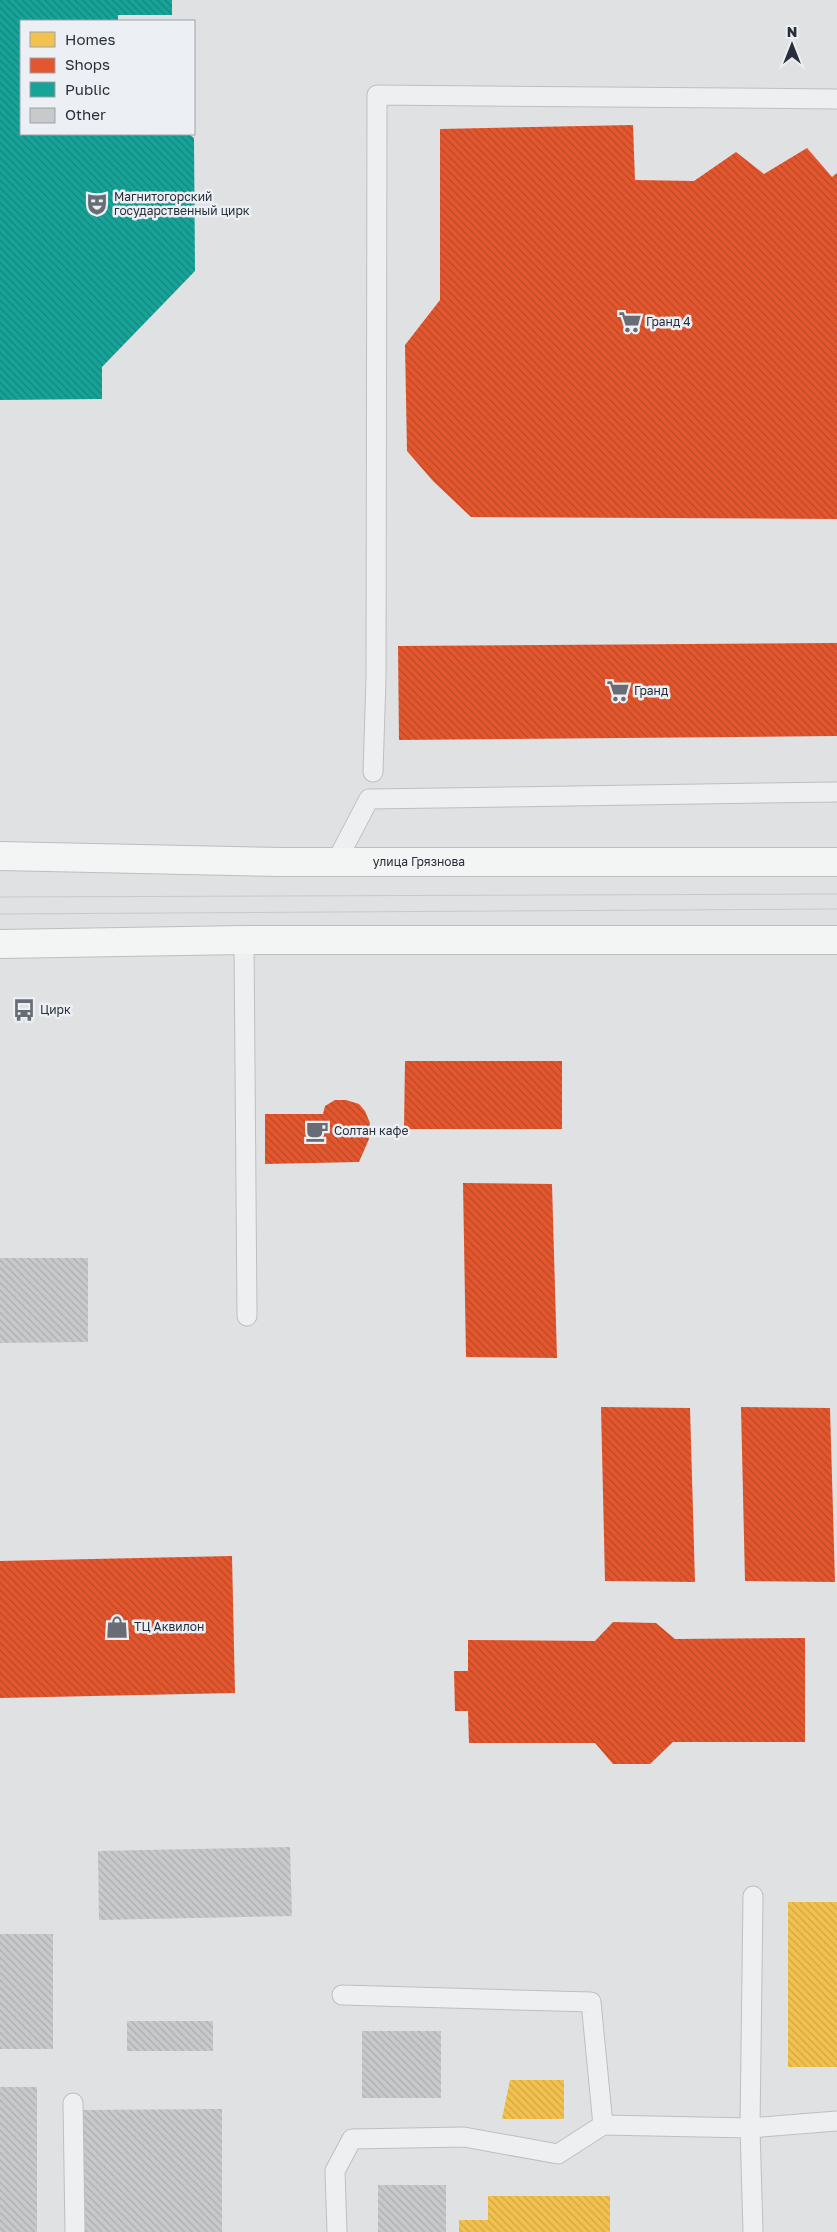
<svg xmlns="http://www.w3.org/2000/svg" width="837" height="2232" font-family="'Golos Text',sans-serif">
  <defs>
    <pattern id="homes-back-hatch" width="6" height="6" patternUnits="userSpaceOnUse" patternTransform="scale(1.25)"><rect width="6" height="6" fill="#f2c14e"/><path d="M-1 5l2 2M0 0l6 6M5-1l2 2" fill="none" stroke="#d0a645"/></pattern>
    <pattern id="shops-back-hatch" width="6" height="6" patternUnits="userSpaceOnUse" patternTransform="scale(1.25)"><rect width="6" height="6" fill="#e4572e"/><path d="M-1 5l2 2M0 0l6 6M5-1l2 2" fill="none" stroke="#b94828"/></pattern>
    <pattern id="public-back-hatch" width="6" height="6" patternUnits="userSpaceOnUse" patternTransform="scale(1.25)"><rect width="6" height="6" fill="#17a398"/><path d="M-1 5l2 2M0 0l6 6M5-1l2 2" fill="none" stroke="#15857d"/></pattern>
    <pattern id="building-back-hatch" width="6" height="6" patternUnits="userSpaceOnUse" patternTransform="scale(1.25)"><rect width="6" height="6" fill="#c7c9cb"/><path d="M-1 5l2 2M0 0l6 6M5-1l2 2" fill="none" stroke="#abadaf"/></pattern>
  </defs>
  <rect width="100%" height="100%" fill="#dfe1e3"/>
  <g fill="url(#homes-back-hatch)">
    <rect x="788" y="1902" width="49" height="165"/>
    <path d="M 510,2080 L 564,2080 L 564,2119 L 502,2119 Z"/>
    <path d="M 488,2196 L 610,2196 L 610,2232 L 459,2232 L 459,2220 L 488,2220 Z"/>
  </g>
  <g fill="url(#shops-back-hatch)">
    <path d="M 633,125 L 635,180 L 694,181 L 736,152 L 764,174 L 807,148 L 832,177 L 837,173 L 837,519 L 471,517 L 433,481 L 407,451 L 405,345 L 440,300 L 440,129 Z"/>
    <path d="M 837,643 L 837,736 L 399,740 L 398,646 Z"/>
    <path d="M 405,1061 L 562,1061 L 562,1129 L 404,1129 Z"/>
    <path d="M 335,1100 L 346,1100 L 359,1104 L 365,1111 L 370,1123 L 369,1139 L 359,1162 L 265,1164 L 265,1114 L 323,1114 L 325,1106 Z"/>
    <path d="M 463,1183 L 552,1184 L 557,1358 L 466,1357 Z"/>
    <path d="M 601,1407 L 690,1408 L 695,1582 L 605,1581 Z"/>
    <path d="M 741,1407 L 830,1408 L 835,1582 L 745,1581 Z"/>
    <path d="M 232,1556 L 235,1693 L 0,1698 L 0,1561 Z"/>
    <path d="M 613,1622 L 656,1623 L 675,1639 L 805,1638 L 805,1742 L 673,1742 L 650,1764 L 613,1764 L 595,1743 L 469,1743 L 468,1711 L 455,1711 L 454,1671 L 468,1671 L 468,1640 L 595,1641 Z"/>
  </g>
  <path fill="url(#public-back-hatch)" d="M 0,0 L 172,0 L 172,15 L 118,15 L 118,21 L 21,21 L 21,134 L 189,134 L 194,138 L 195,271 L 102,367 L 102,399 L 0,400 Z"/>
  <g fill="url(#building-back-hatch)">
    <path d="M 0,1258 L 88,1258 L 88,1342 L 0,1343 Z"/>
    <path d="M 290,1847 L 292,1916 L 99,1920 L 98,1851 Z"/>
    <rect x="0" y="1934" width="53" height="115"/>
    <rect x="127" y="2021" width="86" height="30"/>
    <rect x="362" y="2031" width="79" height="67"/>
    <rect x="0" y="2087" width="37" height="145"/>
    <path d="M 222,2109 L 222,2232 L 82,2232 L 82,2110 Z"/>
    <rect x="378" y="2185" width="68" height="47"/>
  </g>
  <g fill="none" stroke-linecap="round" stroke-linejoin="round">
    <defs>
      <g id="service">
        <path d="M 373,772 L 376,679 L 377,95 L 837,99"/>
        <path d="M 336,862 L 369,799 L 837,792"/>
        <path d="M 244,940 L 247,1316"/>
        <path d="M 342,1995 L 591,2002 L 603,2125 L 750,2128 L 837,2121"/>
        <path d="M 73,2103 L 75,2232"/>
        <path d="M 337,2232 L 335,2171 L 352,2139 L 464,2137 L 558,2154 L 603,2125"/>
        <path d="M 753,2232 L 750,2128 L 753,1896"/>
      </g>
      <g id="primary">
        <path id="s1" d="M 0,856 L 281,862 L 837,862"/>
        <path d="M 0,944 L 244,940 L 837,940"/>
      </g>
    </defs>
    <use href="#service" stroke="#bdbfc1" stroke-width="21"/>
    <use href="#primary" stroke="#bcbec0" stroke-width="30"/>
    <use href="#service" stroke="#eeeff0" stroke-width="19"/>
    <use href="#primary" stroke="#f3f4f4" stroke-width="28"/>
    <g stroke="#c7c9cb" stroke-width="1">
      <path d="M 0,897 L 837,894"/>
      <path d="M 0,914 L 837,909"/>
    </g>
  </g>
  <defs>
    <symbol id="theatre-bare" viewBox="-9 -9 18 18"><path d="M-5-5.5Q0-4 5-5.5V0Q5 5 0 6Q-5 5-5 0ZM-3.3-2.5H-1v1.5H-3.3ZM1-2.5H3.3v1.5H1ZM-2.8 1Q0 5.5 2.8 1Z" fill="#686d75" stroke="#eceff3" stroke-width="2.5" paint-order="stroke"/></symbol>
    <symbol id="supermarket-bare" viewBox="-9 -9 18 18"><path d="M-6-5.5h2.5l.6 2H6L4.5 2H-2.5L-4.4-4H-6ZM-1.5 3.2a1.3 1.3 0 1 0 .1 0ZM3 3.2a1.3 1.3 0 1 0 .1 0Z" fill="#686d75" stroke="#eceff3" stroke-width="2.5" paint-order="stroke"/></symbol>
    <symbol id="bus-bare" viewBox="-9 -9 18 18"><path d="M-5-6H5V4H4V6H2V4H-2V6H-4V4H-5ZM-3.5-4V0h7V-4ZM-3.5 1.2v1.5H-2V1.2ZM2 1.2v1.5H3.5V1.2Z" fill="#686d75" stroke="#eceff3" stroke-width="2.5" paint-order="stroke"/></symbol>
    <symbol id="cafe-bare" viewBox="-9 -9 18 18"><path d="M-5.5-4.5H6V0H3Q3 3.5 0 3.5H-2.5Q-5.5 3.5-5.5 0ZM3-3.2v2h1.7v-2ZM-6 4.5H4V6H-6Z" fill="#686d75" stroke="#eceff3" stroke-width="2.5" paint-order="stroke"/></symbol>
    <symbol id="shop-bare" viewBox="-9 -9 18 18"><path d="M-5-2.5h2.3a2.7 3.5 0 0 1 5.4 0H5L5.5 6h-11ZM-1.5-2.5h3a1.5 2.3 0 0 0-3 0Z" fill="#686d75" stroke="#eceff3" stroke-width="2.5" paint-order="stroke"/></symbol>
  </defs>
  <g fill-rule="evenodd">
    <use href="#theatre-bare" x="81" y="188" width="32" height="32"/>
    <use href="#supermarket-bare" x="614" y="306" width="32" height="32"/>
    <use href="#supermarket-bare" x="602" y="675" width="32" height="32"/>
    <use href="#bus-bare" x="8" y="994" width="32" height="32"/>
    <use href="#cafe-bare" x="301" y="1115" width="32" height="32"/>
    <use href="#shop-bare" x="101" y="1611" width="32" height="32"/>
  </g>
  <g text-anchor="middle" stroke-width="5" stroke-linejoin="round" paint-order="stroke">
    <g font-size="12" fill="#282f3a" stroke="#eceff3" text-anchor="start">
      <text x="114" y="201">Магнитогорский<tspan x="114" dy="14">государственный цирк</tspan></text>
      <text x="646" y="326">Гранд 4</text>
      <text x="634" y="695">Гранд</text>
      <text x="40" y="1014">Цирк</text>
      <text x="334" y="1135">Солтан кафе</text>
      <text x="134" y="1631">ТЦ Аквилон</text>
    </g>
    <g font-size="12" fill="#282f3a" stroke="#eceff3">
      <text dy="4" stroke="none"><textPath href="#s1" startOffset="419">улица Грязнова</textPath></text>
    </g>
  </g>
  <rect x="20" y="20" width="175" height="115" fill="#eceff3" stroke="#9ea2a9"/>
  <rect x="30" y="32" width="25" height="15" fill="#f2c14e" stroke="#9ea2a9"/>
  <text x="65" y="45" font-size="15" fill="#282f3a">Homes</text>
  <rect x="30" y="58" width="25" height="15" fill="#e4572e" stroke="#9ea2a9"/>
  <text x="65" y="70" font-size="15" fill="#282f3a">Shops</text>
  <rect x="30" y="82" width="25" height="15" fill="#17a398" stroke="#9ea2a9"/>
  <text x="65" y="95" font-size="15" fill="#282f3a">Public</text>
  <rect x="30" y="108" width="25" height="15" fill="#c7c9cb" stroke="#9ea2a9"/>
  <text x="65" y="120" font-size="15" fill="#282f3a">Other</text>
  <g transform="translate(792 45)" stroke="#eceff3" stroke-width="4" paint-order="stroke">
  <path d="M0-4L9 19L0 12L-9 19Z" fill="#282f3a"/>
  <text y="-8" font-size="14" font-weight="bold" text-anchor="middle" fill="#282f3a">N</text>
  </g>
</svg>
